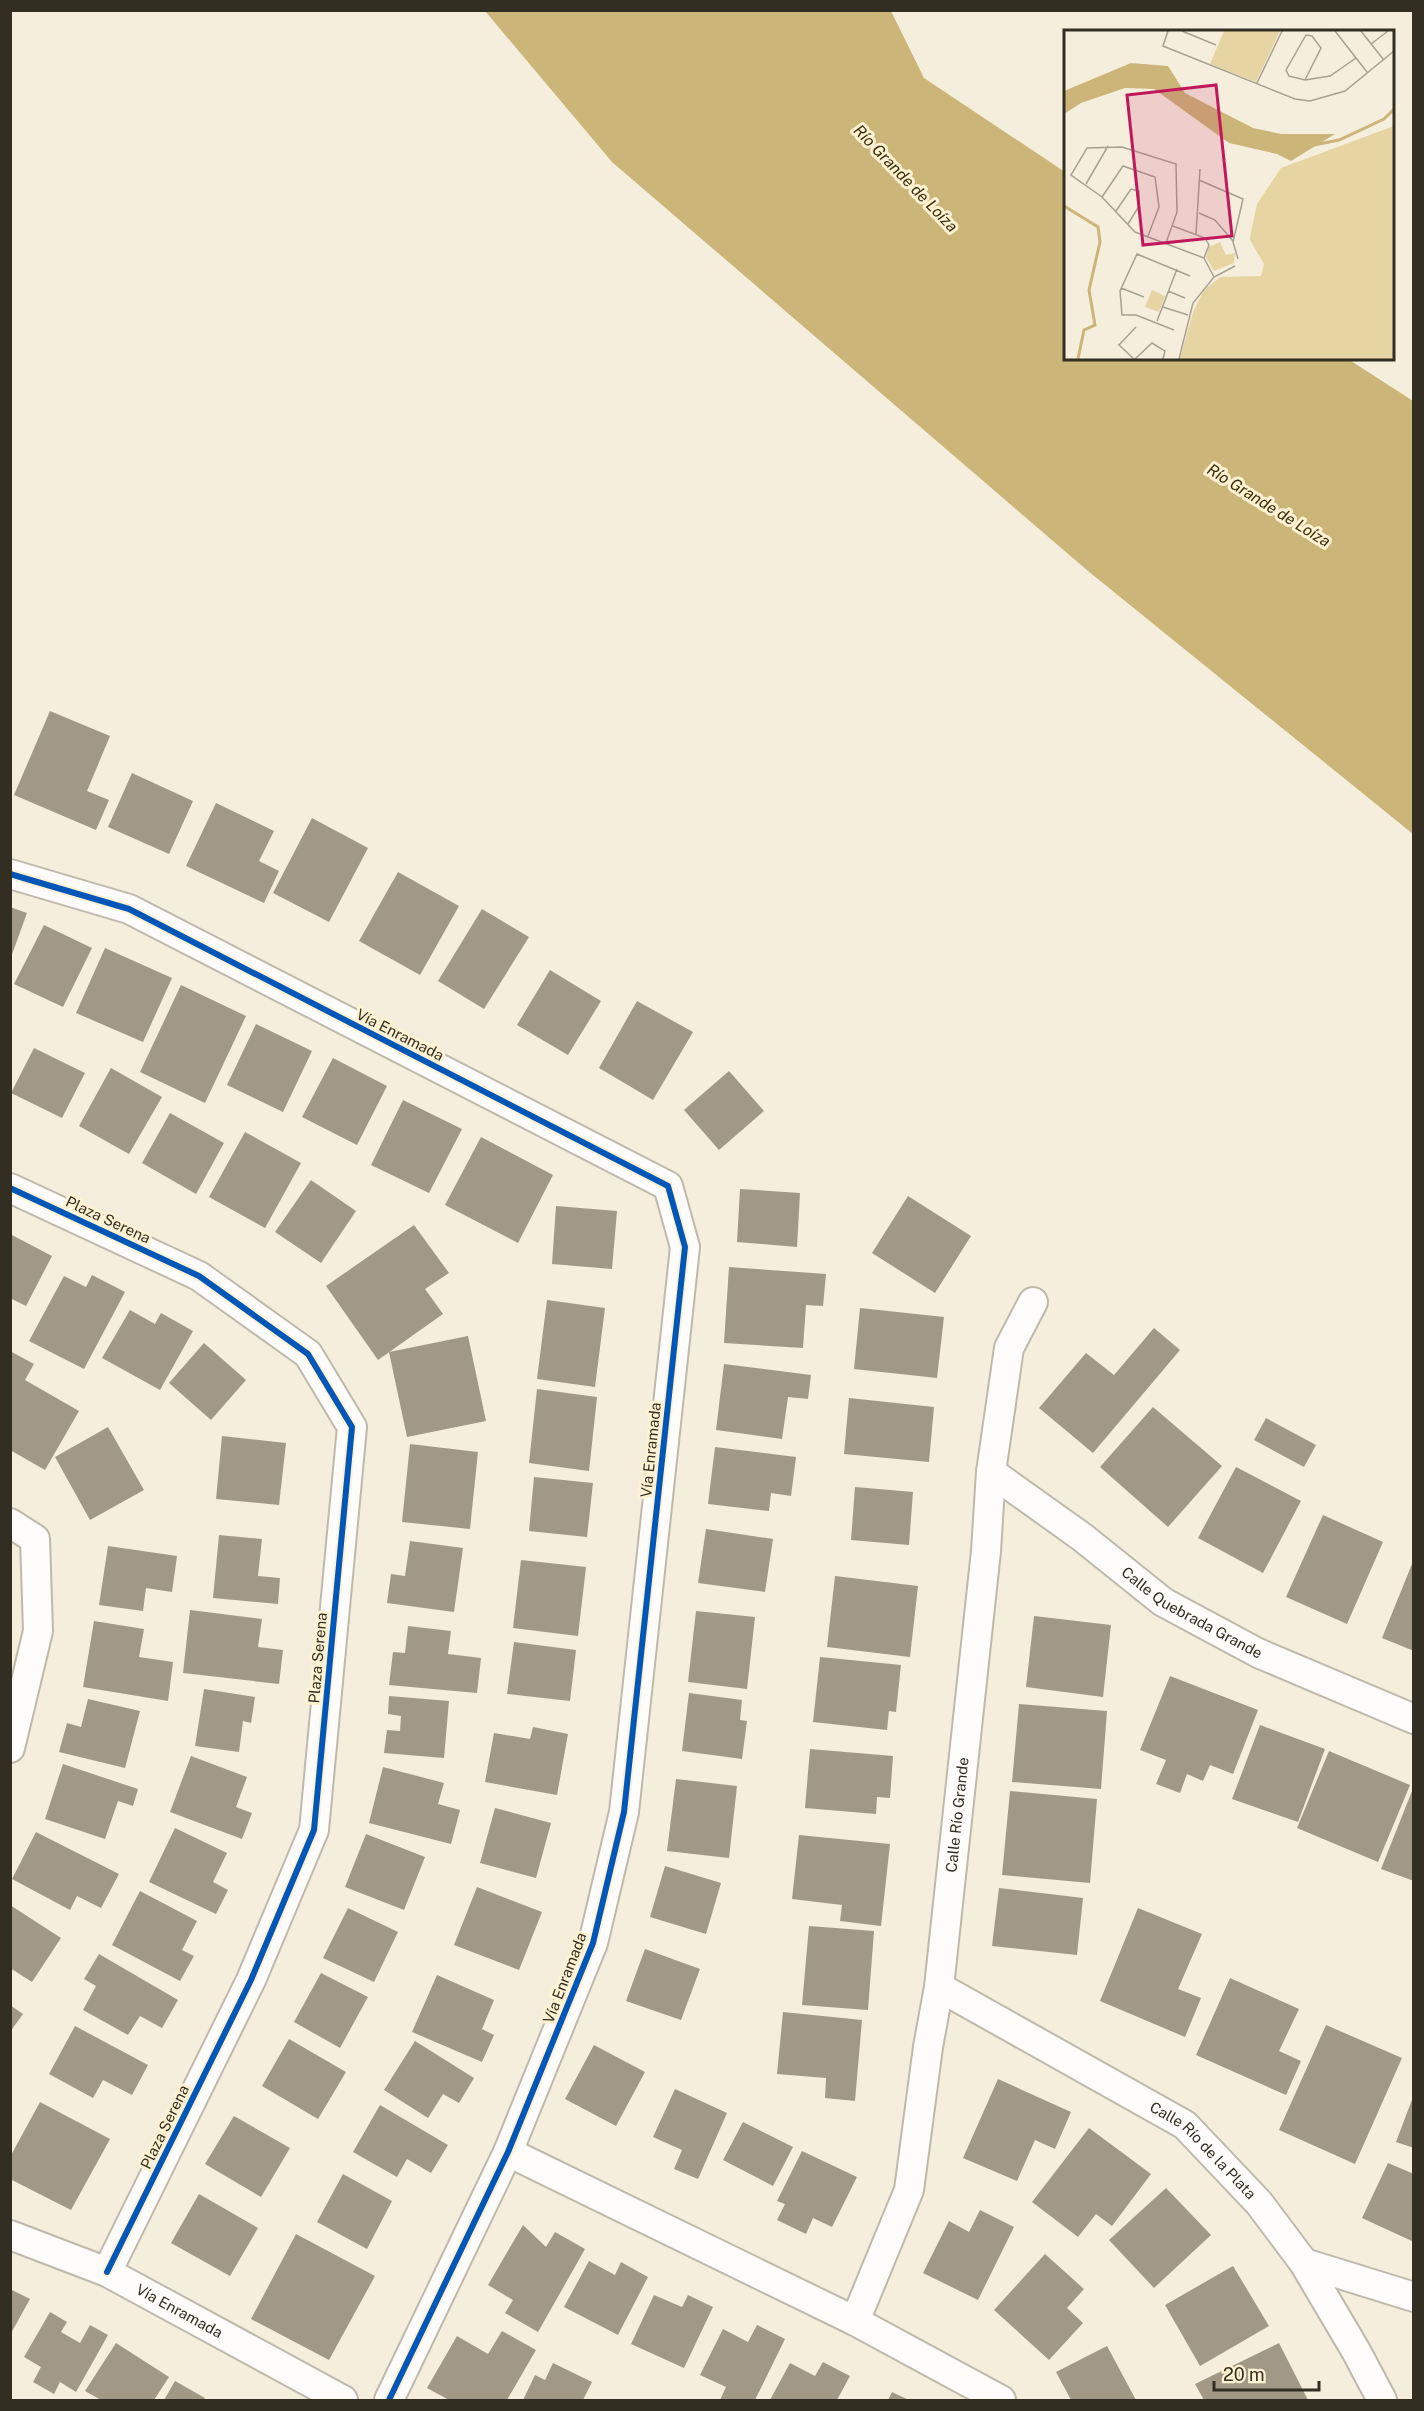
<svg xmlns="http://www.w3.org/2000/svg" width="1424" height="2411" font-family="'Public Sans',sans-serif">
  <rect width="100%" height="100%" fill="#f5eedd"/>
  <path fill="#ccb578" d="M 485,11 L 891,11 L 924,78 L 1065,172 L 1066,358 L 1348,359 L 1413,401 L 1413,834 L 1088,571 L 612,162 Z"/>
  <g fill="#a19986">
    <path d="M 50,711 L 110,736 L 87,791 L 109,800 L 96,830 L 14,795 Z"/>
    <path d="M 132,773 L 193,801 L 169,854 L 108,827 Z"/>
    <path d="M 216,803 L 274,831 L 259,861 L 279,871 L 264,903 L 186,866 Z"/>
    <path d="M 312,818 L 368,848 L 329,922 L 273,893 Z"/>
    <path d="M 398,872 L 459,906 L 420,975 L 359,941 Z"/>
    <path d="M 10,907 L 27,913 L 11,957 L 10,957 Z"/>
    <path d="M 482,909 L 529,937 L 484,1009 L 438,981 Z"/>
    <path d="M 44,925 L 92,948 L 63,1007 L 14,984 Z"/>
    <path d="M 105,948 L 172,978 L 143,1042 L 76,1013 Z"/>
    <path d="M 550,970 L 601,1001 L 568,1055 L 517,1025 Z"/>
    <path d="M 181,985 L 246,1016 L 205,1103 L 140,1072 Z"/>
    <path d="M 637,1001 L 693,1032 L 653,1100 L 599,1068 Z"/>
    <path d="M 256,1024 L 312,1051 L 283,1112 L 227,1085 Z"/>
    <path d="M 34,1048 L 85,1073 L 62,1118 L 11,1093 Z"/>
    <path d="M 333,1058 L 387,1086 L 357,1145 L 302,1117 Z"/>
    <path d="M 111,1068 L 162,1097 L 129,1154 L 79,1126 Z"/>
    <path d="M 729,1071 L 764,1111 L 719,1150 L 684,1110 Z"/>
    <path d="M 403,1100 L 462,1129 L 429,1193 L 371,1165 Z"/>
    <path d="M 170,1113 L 224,1143 L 196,1194 L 142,1163 Z"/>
    <path d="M 245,1132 L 301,1163 L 265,1228 L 209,1197 Z"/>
    <path d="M 481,1137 L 553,1175 L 518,1243 L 445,1205 Z"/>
    <path d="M 311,1180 L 356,1211 L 321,1263 L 275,1232 Z"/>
    <path d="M 740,1189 L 800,1193 L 797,1247 L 737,1242 Z"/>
    <path d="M 908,1196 L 971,1236 L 935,1293 L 872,1253 Z"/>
    <path d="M 556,1206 L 617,1211 L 612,1269 L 552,1264 Z"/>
    <path d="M 414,1225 L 449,1273 L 425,1289 L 443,1314 L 378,1360 L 326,1286 Z"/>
    <path d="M 10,1234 L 52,1256 L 26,1306 L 10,1298 Z"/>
    <path d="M 729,1267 L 826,1274 L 823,1306 L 806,1305 L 803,1348 L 724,1343 Z"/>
    <path d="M 92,1275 L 125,1292 L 84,1369 L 29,1341 L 64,1276 L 86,1287 Z"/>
    <path d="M 547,1300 L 605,1308 L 595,1387 L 537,1379 Z"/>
    <path d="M 860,1308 L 944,1317 L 937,1378 L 854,1369 Z"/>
    <path d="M 130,1310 L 155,1324 L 161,1313 L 193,1331 L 160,1390 L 102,1358 Z"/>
    <path d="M 1154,1328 L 1180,1350 L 1093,1453 L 1039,1408 L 1086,1353 L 1114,1375 Z"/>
    <path d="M 468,1336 L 486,1421 L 407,1437 L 389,1352 Z"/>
    <path d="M 204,1343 L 246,1380 L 211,1420 L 169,1383 Z"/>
    <path d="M 10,1351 L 34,1364 L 25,1380 L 79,1411 L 45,1470 L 10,1450 Z"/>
    <path d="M 724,1364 L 811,1375 L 808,1399 L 788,1397 L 782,1439 L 716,1430 Z"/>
    <path d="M 537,1389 L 597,1397 L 589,1471 L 529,1463 Z"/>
    <path d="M 849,1398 L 934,1407 L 929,1462 L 844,1454 Z"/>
    <path d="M 1153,1407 L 1222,1466 L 1168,1527 L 1100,1467 Z"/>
    <path d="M 1266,1418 L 1316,1445 L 1304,1467 L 1254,1440 Z"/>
    <path d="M 108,1427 L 144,1490 L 90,1520 L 55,1457 Z"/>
    <path d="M 222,1436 L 286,1443 L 279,1505 L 216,1499 Z"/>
    <path d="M 410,1444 L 478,1452 L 470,1529 L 402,1522 Z"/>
    <path d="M 715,1447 L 796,1457 L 791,1496 L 771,1493 L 769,1511 L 708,1504 Z"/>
    <path d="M 1236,1467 L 1301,1501 L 1263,1573 L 1198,1538 Z"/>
    <path d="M 534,1477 L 593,1483 L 587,1537 L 529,1531 Z"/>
    <path d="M 855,1487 L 913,1492 L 909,1545 L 851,1540 Z"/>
    <path d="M 1323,1515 L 1383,1542 L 1347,1624 L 1286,1597 Z"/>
    <path d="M 706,1529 L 773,1539 L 765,1592 L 698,1583 Z"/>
    <path d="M 219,1535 L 262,1539 L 258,1576 L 280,1578 L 278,1604 L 213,1598 Z"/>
    <path d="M 410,1541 L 463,1548 L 454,1612 L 387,1603 L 391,1574 L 405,1576 Z"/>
    <path d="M 108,1546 L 177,1556 L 172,1592 L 146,1588 L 143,1611 L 99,1605 Z"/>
    <path d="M 1414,1559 L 1414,1651 L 1382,1638 Z"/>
    <path d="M 521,1560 L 586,1567 L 578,1636 L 513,1628 Z"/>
    <path d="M 835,1576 L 918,1586 L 910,1657 L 827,1647 Z"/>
    <path d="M 190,1610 L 262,1619 L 258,1647 L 283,1650 L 279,1684 L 183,1673 Z"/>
    <path d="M 696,1611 L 755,1617 L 747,1689 L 688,1682 Z"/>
    <path d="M 1034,1616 L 1111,1625 L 1103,1697 L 1026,1687 Z"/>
    <path d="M 94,1621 L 144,1629 L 139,1657 L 173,1662 L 168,1701 L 83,1687 Z"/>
    <path d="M 408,1626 L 451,1631 L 448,1654 L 481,1658 L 477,1693 L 389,1685 L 393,1652 L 405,1653 Z"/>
    <path d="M 514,1642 L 576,1650 L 570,1701 L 507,1694 Z"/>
    <path d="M 820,1657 L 901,1665 L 896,1712 L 889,1711 L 887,1730 L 813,1722 Z"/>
    <path d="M 1170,1676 L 1258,1710 L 1233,1774 L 1210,1765 L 1203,1781 L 1187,1774 L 1180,1793 L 1156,1784 L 1166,1760 L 1140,1750 Z"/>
    <path d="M 204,1689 L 255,1697 L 251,1723 L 243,1721 L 239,1752 L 195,1746 Z"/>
    <path d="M 689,1693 L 742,1700 L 740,1720 L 747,1721 L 742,1759 L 682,1751 Z"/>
    <path d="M 389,1696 L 449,1701 L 444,1758 L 384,1753 L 387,1730 L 400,1731 L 401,1716 L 388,1714 Z"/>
    <path d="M 88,1699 L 140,1711 L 125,1768 L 59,1752 L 67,1723 L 81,1727 Z"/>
    <path d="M 1019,1704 L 1107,1711 L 1101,1789 L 1012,1782 Z"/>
    <path d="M 1260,1725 L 1325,1749 L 1298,1822 L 1232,1799 Z"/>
    <path d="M 533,1727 L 568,1734 L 557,1795 L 485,1782 L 494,1733 L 530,1739 Z"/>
    <path d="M 810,1749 L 893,1756 L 890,1798 L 877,1797 L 876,1814 L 805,1808 Z"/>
    <path d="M 1329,1751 L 1410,1785 L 1378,1862 L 1297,1828 Z"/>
    <path d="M 191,1756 L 247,1777 L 236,1807 L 252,1813 L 242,1839 L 170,1812 Z"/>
    <path d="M 63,1764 L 138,1789 L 133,1806 L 118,1801 L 105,1839 L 45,1819 Z"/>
    <path d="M 383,1767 L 444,1783 L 438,1804 L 460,1810 L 451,1844 L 369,1823 Z"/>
    <path d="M 676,1779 L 737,1786 L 729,1858 L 667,1851 Z"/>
    <path d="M 1414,1786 L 1414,1881 L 1381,1869 Z"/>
    <path d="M 1010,1791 L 1097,1799 L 1090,1883 L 1002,1875 Z"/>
    <path d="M 495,1808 L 551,1823 L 536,1878 L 480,1863 Z"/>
    <path d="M 175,1828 L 227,1853 L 213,1882 L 228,1890 L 216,1914 L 149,1882 Z"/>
    <path d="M 36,1832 L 119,1874 L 101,1908 L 77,1896 L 70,1910 L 12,1879 Z"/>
    <path d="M 366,1834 L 425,1857 L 404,1910 L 345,1887 Z"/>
    <path d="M 799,1835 L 890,1844 L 881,1926 L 840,1921 L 842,1905 L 792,1899 Z"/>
    <path d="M 665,1866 L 721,1883 L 706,1934 L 650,1917 Z"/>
    <path d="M 477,1887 L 542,1912 L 519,1970 L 454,1945 Z"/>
    <path d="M 999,1888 L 1083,1898 L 1077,1955 L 992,1946 Z"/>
    <path d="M 140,1891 L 197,1921 L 182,1950 L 194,1956 L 180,1981 L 112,1945 Z"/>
    <path d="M 10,1905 L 61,1938 L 32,1982 L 10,1968 Z"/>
    <path d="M 348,1908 L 398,1932 L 374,1982 L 323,1958 Z"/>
    <path d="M 1138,1908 L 1202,1934 L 1178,1989 L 1201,1998 L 1185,2037 L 1100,2001 Z"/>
    <path d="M 809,1926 L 874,1931 L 868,2010 L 802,2005 Z"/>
    <path d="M 645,1949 L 700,1969 L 681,2020 L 626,2001 Z"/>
    <path d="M 99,1954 L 178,2000 L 162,2028 L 140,2016 L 128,2035 L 83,2010 L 96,1986 L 84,1979 Z"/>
    <path d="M 321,1973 L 368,1997 L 340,2048 L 294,2022 Z"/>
    <path d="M 437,1975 L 494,2000 L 482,2029 L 494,2035 L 482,2062 L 412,2032 Z"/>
    <path d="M 1230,1978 L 1299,2009 L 1279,2051 L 1301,2061 L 1286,2095 L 1196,2055 Z"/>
    <path d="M 10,2005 L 23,2014 L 10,2032 Z"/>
    <path d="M 783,2012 L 862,2020 L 855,2101 L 825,2098 L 826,2078 L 777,2074 Z"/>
    <path d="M 1326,2025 L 1402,2058 L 1355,2164 L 1279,2130 Z"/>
    <path d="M 75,2026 L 148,2065 L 132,2095 L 103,2080 L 93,2098 L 49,2074 Z"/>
    <path d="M 289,2039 L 346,2072 L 318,2119 L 262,2086 Z"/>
    <path d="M 415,2041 L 474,2078 L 459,2103 L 443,2094 L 428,2118 L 384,2090 Z"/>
    <path d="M 594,2045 L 645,2072 L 616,2126 L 565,2099 Z"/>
    <path d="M 998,2079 L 1071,2112 L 1055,2149 L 1035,2140 L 1017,2181 L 963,2158 Z"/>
    <path d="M 675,2089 L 727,2113 L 698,2179 L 674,2169 L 682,2150 L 653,2137 Z"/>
    <path d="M 1413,2097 L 1414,2097 L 1414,2148 L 1396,2142 Z"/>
    <path d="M 40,2102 L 110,2139 L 71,2210 L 10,2179 L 10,2157 Z"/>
    <path d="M 380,2105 L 448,2145 L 431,2173 L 407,2159 L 397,2177 L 353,2152 Z"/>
    <path d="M 234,2116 L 290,2148 L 261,2197 L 205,2164 Z"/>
    <path d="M 743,2122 L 793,2147 L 773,2186 L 723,2160 Z"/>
    <path d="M 1089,2128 L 1151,2174 L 1112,2226 L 1096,2214 L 1078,2237 L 1032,2202 Z"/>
    <path d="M 802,2151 L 857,2177 L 832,2227 L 813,2218 L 806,2234 L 777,2220 L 785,2204 L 777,2201 Z"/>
    <path d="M 1388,2163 L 1414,2174 L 1414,2242 L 1362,2218 Z"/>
    <path d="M 343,2174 L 392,2201 L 367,2249 L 317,2222 Z"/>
    <path d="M 1166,2188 L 1211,2235 L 1154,2288 L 1109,2240 Z"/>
    <path d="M 199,2194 L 258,2228 L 230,2276 L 171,2243 Z"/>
    <path d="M 980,2210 L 1014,2227 L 978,2300 L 923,2273 L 949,2221 L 969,2232 Z"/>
    <path d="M 523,2225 L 546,2247 L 555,2232 L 585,2249 L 538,2332 L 505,2313 L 513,2300 L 488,2285 Z"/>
    <path d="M 296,2234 L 375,2276 L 329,2360 L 251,2319 Z"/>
    <path d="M 1045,2254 L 1084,2289 L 1067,2308 L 1083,2323 L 1049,2360 L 994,2310 Z"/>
    <path d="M 589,2261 L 615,2275 L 621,2262 L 648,2277 L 618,2335 L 564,2307 Z"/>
    <path d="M 1233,2266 L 1269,2326 L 1200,2366 L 1165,2305 Z"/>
    <path d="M 10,2289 L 30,2299 L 10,2335 Z"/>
    <path d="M 654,2295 L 682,2307 L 688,2295 L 713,2307 L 684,2368 L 631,2344 Z"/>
    <path d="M 50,2312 L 67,2322 L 61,2332 L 80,2343 L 90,2325 L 108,2335 L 76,2392 L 60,2382 L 54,2394 L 33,2382 L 41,2367 L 24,2357 Z"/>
    <path d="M 757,2325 L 785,2339 L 755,2400 L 720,2400 L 726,2387 L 700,2375 L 723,2329 L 748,2342 Z"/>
    <path d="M 502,2331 L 536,2350 L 507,2400 L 449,2400 L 427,2388 L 457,2336 L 488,2354 Z"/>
    <path d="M 116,2343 L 169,2377 L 154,2400 L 101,2400 L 85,2391 Z"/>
    <path d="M 1279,2343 L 1308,2400 L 1204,2400 L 1195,2384 Z"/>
    <path d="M 1107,2346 L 1136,2400 L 1071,2400 L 1056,2372 Z"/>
    <path d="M 823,2362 L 850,2376 L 837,2400 L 770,2400 L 790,2363 L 815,2376 Z"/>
    <path d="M 553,2363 L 592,2382 L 583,2400 L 523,2400 L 535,2375 L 545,2380 Z"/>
    <path d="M 175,2381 L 205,2398 L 203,2400 L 164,2400 Z"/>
    <path d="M 892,2392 L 909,2400 L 888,2400 Z"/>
  </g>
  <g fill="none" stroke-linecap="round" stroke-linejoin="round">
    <defs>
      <g id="minor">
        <path d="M 10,874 L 129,909 L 668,1186 L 685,1247 L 624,1812 L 593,1943 L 508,2152 L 389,2400"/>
        <path d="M 10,1188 L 199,1276 L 308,1354 L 352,1427 L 314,1830 L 251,1980 L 107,2272"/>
        <path id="s1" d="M 991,1472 L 1082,1537 L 1163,1602 L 1258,1653 L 1414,1719"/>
        <path d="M 10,1523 L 35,1539 L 38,1631 L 10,1748"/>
        <path id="s2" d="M 939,1987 L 1185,2125 L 1259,2203 L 1304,2263 L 1356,2351 L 1382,2400"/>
        <path d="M 508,2152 L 855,2321 L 1001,2400"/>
        <path id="s3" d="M 10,2235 L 107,2272 L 343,2400"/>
        <path d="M 1304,2263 L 1414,2297"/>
        <path id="s4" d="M 855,2321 L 909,2190 L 928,2047 L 939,1987 L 986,1551 L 991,1472 L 1009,1348 L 1033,1302"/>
      </g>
    </defs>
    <use href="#minor" stroke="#bfb9ac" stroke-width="32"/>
    <use href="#minor" stroke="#fefcfa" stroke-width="28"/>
    <defs>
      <g id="cycleway">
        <path d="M 10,874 L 129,909 L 668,1186 L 685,1247 L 624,1812 L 593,1943 L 508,2152 L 389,2400"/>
        <path d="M 10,1188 L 199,1276 L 308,1354 L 352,1427 L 314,1830 L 251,1980 L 107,2272"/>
      </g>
    </defs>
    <use href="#cycleway" stroke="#fff2d3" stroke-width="10"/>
    <use href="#cycleway" stroke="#0057b8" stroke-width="6"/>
  </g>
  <g text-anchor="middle" stroke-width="6" stroke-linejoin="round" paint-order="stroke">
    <g font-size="15" fill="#322e22" stroke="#fff2d3">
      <text transform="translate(400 1035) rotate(27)" y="5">Vía Enramada</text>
      <text transform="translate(108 1220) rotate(25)" y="5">Plaza Serena</text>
      <text transform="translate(651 1450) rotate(-84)" y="5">Vía Enramada</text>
      <text dy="5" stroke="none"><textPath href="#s1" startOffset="246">Calle Quebrada Grande</textPath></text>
      <text transform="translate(318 1658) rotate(-85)" y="5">Plaza Serena</text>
      <text dy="5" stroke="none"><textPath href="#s4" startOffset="520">Calle Río Grande</textPath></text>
      <text transform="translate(565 1978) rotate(-69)" y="5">Vía Enramada</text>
      <text transform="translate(165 2127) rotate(-64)" y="5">Plaza Serena</text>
      <text dy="5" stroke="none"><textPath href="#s2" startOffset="312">Calle Río de la Plata</textPath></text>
      <text dy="5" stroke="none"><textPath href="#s3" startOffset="186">Vía Enramada</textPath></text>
    </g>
    <g font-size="16" font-style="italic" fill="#3b2e0b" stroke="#fff2d3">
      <text transform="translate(906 178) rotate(46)" y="6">Río Grande de Loíza</text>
      <text transform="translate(1269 505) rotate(32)" y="6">Río Grande de Loíza</text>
    </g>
  </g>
  <g transform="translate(1064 30)">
    <rect width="330" height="330" fill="#f5eedd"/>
    <path d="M 160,1 L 216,1 L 192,52 L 146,34 ZM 330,96 L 330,329 L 116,329 L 129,282 L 140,260 L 156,247 L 197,246 L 200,234 L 186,210 L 187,202 L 193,174 L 217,138 ZM 156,212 L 162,225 L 171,223 L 170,233 L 150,241 L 142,227 L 145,217 ZM 88,260 L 101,266 L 95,282 L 81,277 Z" fill="#e7d4a3"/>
    <path d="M 67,33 L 104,36 L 121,63 L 189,98 L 217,104 L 271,104 L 227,131 L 213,124 L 165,113 L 90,59 L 61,58 L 17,73 L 0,84 L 0,61 Z" fill="#ccb578"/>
    <path fill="none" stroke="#ccb578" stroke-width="3" d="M 250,115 L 275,110 L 320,89 L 330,79M 0,176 L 34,197 L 36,212 L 25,260 L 31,295 L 20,300 L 14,329"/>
    <path fill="none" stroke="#a7a192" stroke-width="1.5" d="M 104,1 L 99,16 L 231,69 L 246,71 L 281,61 L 330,21M 118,1 L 152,15M 271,1 L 303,42M 297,1 L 319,29M 242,5 L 248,6 L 257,18 L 241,50 L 225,46 L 222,40 ZM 307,14 L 324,1M 241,50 L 266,46 L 292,28M 193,53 L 218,1M 135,150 L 179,169 L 169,212 L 174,229M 22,154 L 44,116M 38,167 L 59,136 L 91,147 L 95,177 L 84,206M 52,181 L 67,159 L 75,161 L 75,176 L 64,194M 135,183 L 151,190 L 169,211M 109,196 L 141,208 L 145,215 L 140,228M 132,204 L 136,139M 102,213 L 113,182 L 112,134 L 58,117 L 23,118 L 7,145 L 38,167 L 71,202 L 140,228 L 150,247M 57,258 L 80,267M 104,261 L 121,268M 99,277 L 124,285M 93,291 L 113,239M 110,300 L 72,285 L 58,285 L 56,261 L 73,224 L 126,246M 54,314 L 70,329M 55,315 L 72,297M 71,329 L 88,313 L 101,321 L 99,329M 115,329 L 129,273 L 150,247 L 171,236"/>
    <path fill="#c2185b" fill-opacity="0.15" stroke="#c2185b" stroke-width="3" d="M 152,55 L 168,206 L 79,215 L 63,65 Z"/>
    <rect width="330" height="330" fill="none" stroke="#322e22" stroke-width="3"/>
  </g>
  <rect width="1424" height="2411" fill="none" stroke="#322e22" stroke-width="24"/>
  <path d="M1214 2381v9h105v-9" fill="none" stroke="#322e22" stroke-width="3"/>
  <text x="1223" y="2381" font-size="18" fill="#322e22" stroke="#fff2d3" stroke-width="4.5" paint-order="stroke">20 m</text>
</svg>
